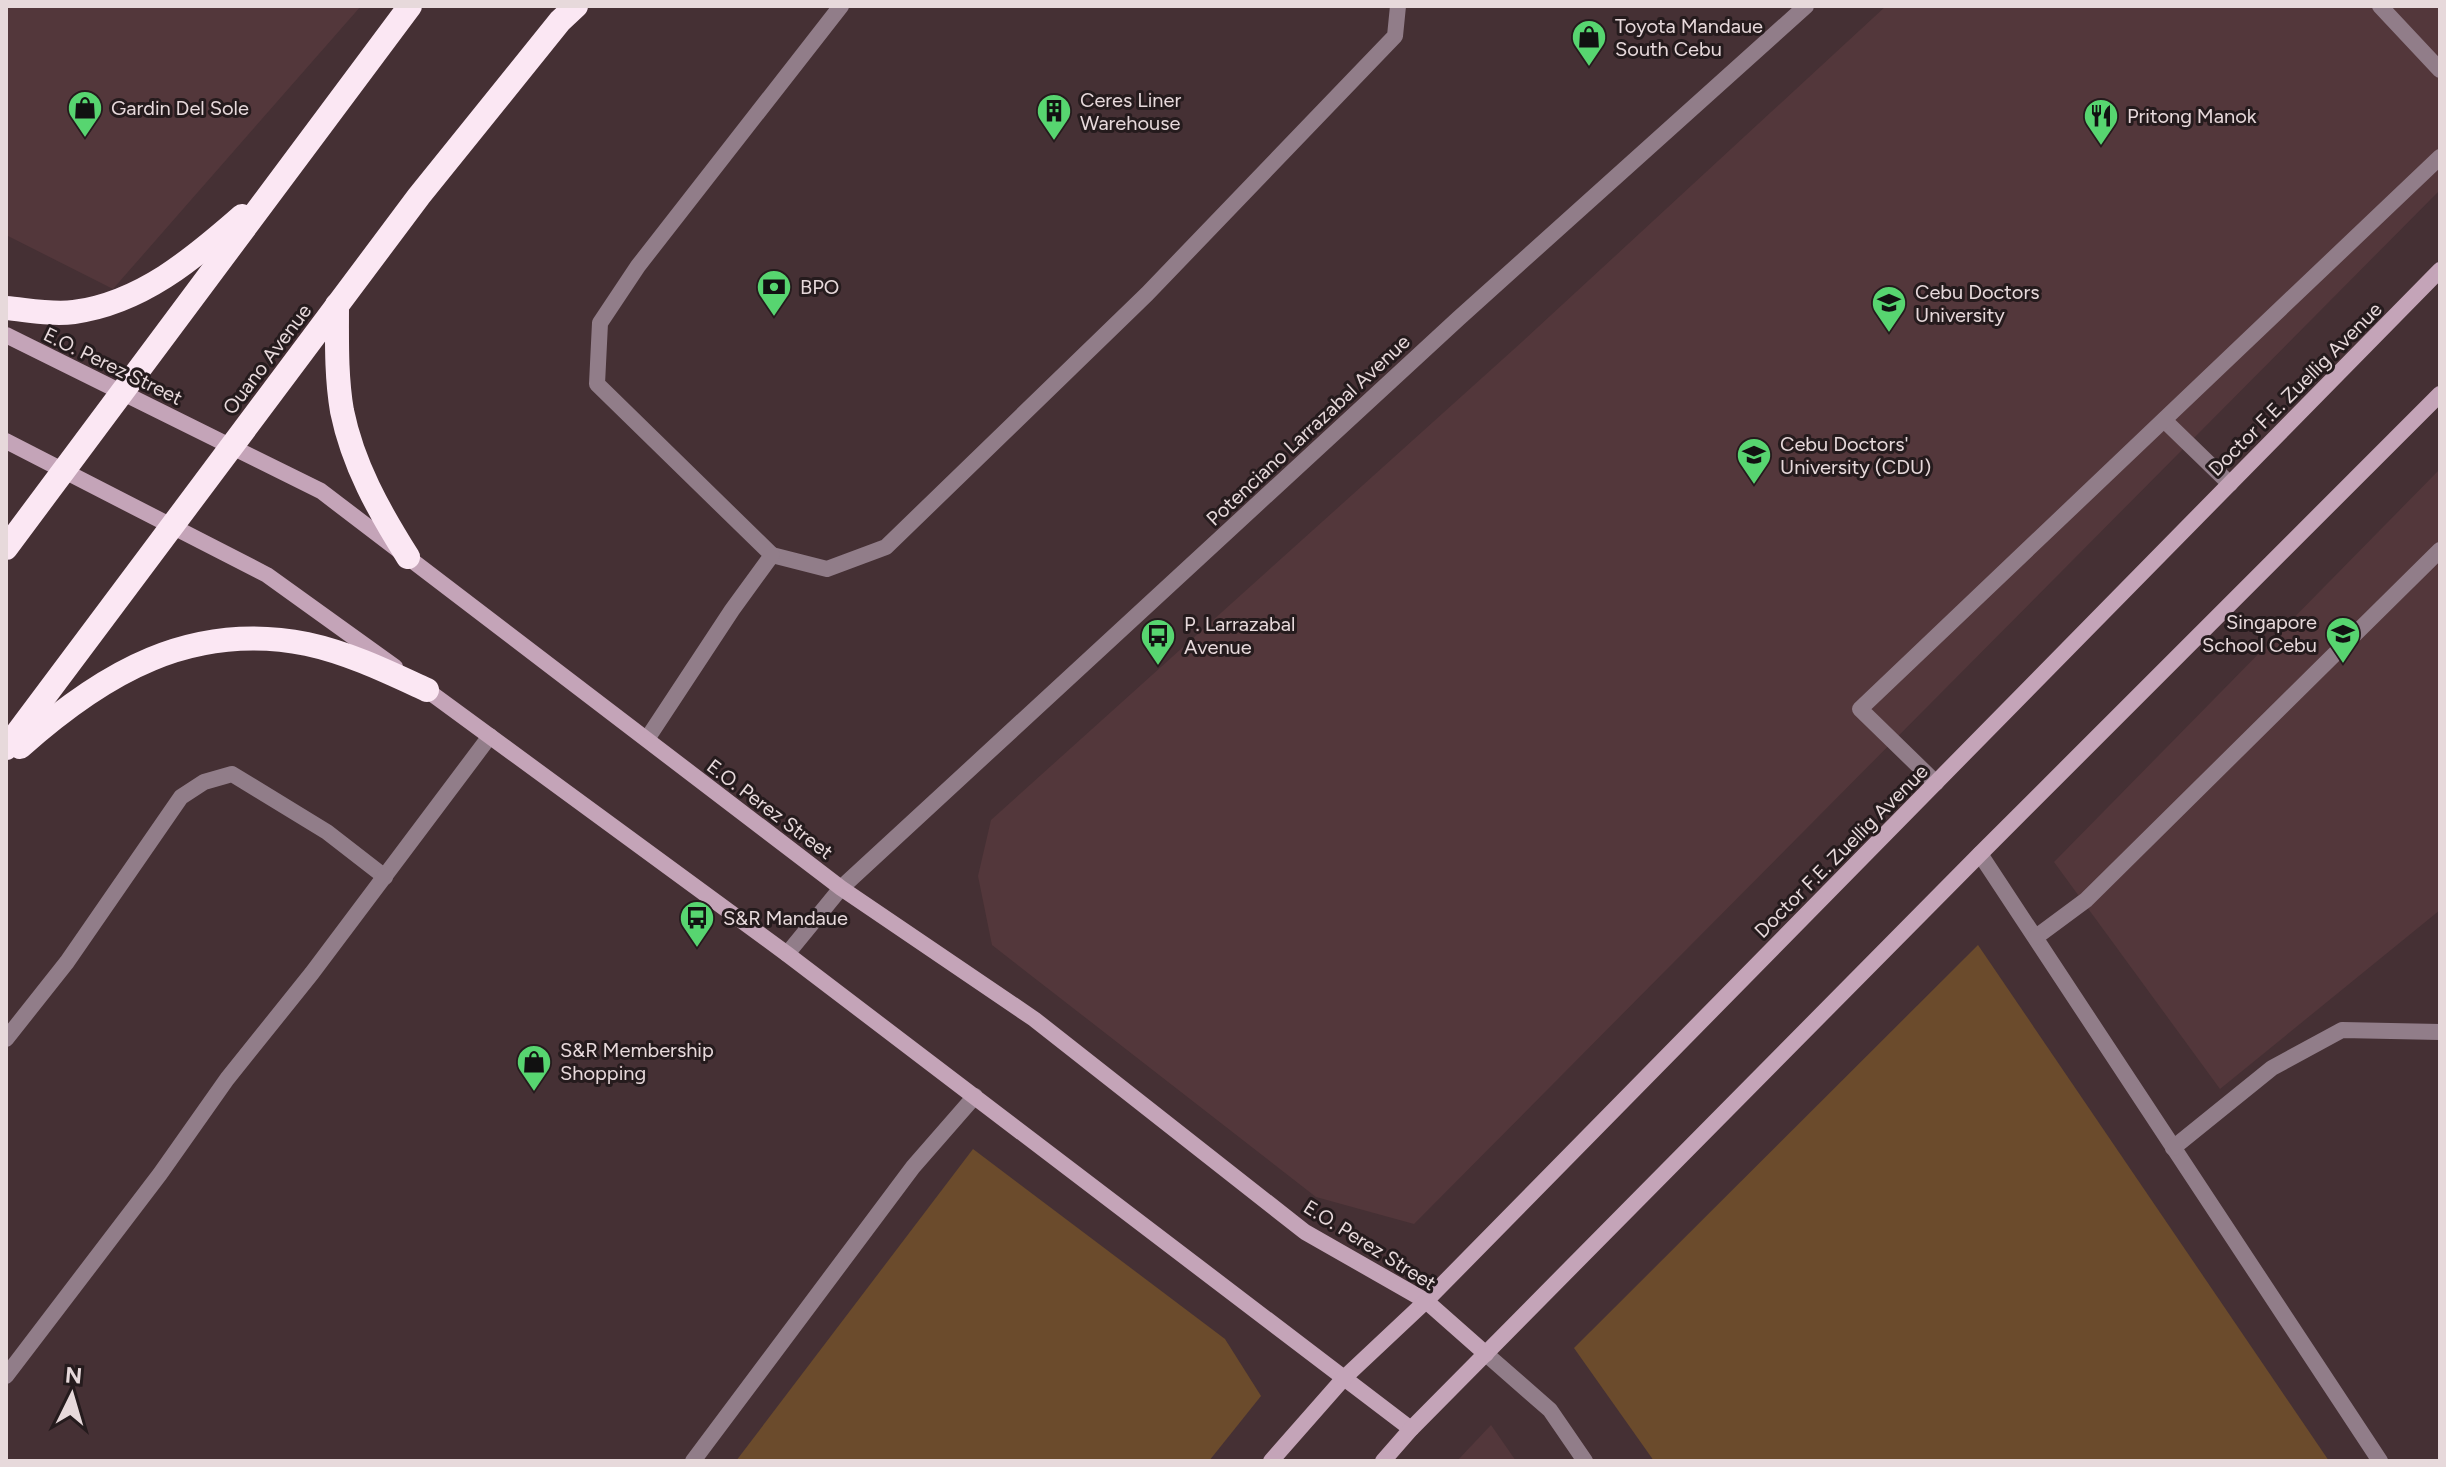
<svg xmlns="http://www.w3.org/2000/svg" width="2446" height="1467" font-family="Figtree,sans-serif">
  <rect width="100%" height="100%" fill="#453034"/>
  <g fill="#53373b">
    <path d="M 6,6 L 361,6 L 113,289 L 6,235 Z"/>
    <path d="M 1886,6 L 2440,6 L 2440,190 L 1414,1224 L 1316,1197 L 992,945 L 978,876 L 991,820 L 1523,341 Z"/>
    <path d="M 2440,469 L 2440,910 L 2220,1089 L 2054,862 Z"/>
    <path d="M 1491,1425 L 1516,1461 L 1457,1461 Z"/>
  </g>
  <g fill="#6b4b2c">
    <path d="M 1978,945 L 2329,1461 L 1654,1461 L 1574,1348 Z"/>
    <path d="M 973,1149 L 1225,1339 L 1261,1396 L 1209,1461 L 736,1461 Z"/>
  </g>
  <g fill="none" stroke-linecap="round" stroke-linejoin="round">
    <g stroke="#917d89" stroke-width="16">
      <path d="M 2380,6 L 2440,70"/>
      <path d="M 2164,420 L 2230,484"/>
      <path d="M 772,555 L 827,569 L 886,547 L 1147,294 L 1395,36 L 1398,6"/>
      <path d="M 647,739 L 732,610 L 772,555 L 597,384 L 600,323 L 638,266 L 841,6"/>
      <path d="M 1936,783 L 1860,709 L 2440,157"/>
      <path d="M 1980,854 L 2380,1461"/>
      <path d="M 2036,937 L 2086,900 L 2440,550"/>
      <path d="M 6,1039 L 67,962 L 181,797 L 204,782 L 232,774 L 327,832 L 385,877"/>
      <path d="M 2173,1148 L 2272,1068 L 2342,1030 L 2440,1032"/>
      <path d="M 1486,1354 L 1550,1410 L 1585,1461"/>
      <path d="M 6,1376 L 160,1174 L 227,1079 L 312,973 L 490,736"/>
      <path d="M 693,1461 L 913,1167 L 975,1096"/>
    </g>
    <path stroke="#917d89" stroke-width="16" d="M 787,954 L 841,888 L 1459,318 L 1806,6"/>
    <g stroke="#c4a4b8" stroke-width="16">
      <path d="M 6,335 L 321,491 L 841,888 L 1034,1019 L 1305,1232 L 1426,1301 L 1486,1354"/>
      <path d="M 6,441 L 267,575 L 395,667"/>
      <path d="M 420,685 L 787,954 L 1411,1429"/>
      <path d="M 1271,1461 L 1344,1378 L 1426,1301 L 2440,270"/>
      <path d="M 1383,1461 L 1411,1429 L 1980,854 L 2440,394"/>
    </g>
    <g stroke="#fbe7f3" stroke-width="24">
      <path d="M 337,305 C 337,340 336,376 342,411 C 353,465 379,511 408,557"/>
      <path d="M 6,308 C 28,310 52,315 74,312 C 141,303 193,259 242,216"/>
      <path d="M 6,548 L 410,6"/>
      <path d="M 20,747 C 103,673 191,621 307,644 C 349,653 388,672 427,690"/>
      <path d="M 6,748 L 419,196 L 560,21 L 576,6"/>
    </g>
  </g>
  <defs>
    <symbol id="shop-pin" viewBox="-11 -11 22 30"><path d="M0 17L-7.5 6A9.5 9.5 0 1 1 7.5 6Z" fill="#57d570" stroke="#251b1d"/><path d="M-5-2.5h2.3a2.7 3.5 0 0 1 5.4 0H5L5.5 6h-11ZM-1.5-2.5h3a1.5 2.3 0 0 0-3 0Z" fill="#111"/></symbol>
    <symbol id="building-pin" viewBox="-11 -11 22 30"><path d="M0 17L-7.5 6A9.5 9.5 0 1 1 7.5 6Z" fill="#57d570" stroke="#251b1d"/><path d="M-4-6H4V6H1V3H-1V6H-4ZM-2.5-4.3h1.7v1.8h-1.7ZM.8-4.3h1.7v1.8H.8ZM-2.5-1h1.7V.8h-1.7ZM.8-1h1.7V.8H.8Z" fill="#111"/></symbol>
    <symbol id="restaurant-pin" viewBox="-11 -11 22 30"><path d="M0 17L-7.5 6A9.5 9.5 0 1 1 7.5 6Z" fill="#57d570" stroke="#251b1d"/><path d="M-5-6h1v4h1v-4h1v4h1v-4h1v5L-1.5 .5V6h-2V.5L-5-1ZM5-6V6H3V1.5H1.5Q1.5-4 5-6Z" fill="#111"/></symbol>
    <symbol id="bank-pin" viewBox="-11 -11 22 30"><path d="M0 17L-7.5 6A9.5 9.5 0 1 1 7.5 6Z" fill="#57d570" stroke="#251b1d"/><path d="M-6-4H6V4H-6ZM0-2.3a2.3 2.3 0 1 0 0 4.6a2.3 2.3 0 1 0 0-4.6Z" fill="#111"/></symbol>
    <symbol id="university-pin" viewBox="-11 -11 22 30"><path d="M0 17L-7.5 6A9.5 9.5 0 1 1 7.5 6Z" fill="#57d570" stroke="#251b1d"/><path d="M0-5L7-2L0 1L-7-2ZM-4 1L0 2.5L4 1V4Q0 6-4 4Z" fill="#111"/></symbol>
    <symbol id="school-pin" viewBox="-11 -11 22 30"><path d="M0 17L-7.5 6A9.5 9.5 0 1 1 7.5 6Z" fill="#57d570" stroke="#251b1d"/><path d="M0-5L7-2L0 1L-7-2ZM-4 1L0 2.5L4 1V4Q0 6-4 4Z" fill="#111"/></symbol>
    <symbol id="bus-pin" viewBox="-11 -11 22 30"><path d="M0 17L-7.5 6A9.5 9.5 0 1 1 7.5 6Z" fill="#57d570" stroke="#251b1d"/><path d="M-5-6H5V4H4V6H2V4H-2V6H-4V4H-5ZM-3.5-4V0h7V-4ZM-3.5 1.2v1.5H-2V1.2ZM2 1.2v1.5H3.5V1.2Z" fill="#111"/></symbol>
  </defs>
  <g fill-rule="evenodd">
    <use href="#shop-pin" x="1569" y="17" width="40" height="54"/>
    <use href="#shop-pin" x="65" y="88" width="40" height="54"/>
    <use href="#building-pin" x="1034" y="91" width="40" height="54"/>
    <use href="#restaurant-pin" x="2081" y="96" width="40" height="54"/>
    <use href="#bank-pin" x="754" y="267" width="40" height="54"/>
    <use href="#university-pin" x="1869" y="283" width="40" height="54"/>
    <use href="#school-pin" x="1734" y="435" width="40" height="54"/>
    <use href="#school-pin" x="2323" y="614" width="40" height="54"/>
    <use href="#bus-pin" x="1138" y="616" width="40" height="54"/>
    <use href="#bus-pin" x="677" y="898" width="40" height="54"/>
    <use href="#shop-pin" x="514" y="1042" width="40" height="54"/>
  </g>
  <g text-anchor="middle" stroke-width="6" stroke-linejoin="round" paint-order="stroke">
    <g font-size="20" fill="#e7d9db" stroke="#251b1d" text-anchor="start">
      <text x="1615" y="33">Toyota Mandaue<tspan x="1615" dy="23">South Cebu</tspan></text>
      <text x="1080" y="107">Ceres Liner<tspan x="1080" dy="23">Warehouse</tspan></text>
      <text x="111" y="115">Gardin Del Sole</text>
      <text x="2127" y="123">Pritong Manok</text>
      <text x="800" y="294">BPO</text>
      <text x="1915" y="299">Cebu Doctors<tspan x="1915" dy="23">University</tspan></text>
      <text x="1780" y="451">Cebu Doctors'<tspan x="1780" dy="23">University (CDU)</tspan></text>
      <text x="2317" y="629" text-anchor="end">Singapore<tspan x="2317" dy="23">School Cebu</tspan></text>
      <text x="1184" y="631">P. Larrazabal<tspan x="1184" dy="23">Avenue</tspan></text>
      <text x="723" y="925">S&amp;R Mandaue</text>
      <text x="560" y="1057">S&amp;R Membership<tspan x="560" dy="23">Shopping</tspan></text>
    </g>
    <g font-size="20" fill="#e7d9db" stroke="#251b1d">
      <text transform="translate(267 359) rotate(-53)" y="7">Ouano Avenue</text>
      <text transform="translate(113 366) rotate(26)" y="7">E.O. Perez Street</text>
      <text transform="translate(2295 389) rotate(-45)" y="7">Doctor F.E. Zuellig Avenue</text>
      <text transform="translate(1308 430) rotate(-43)" y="7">Potenciano Larrazabal Avenue</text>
      <text transform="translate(770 809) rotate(37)" y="7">E.O. Perez Street</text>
      <text transform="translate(1841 851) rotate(-45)" y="7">Doctor F.E. Zuellig Avenue</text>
      <text transform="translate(1370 1245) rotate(32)" y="7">E.O. Perez Street</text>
    </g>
  </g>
  <rect width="2446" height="1467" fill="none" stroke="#e7d9db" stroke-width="16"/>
  <g transform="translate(72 1395) rotate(5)" stroke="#251b1d" stroke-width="6" paint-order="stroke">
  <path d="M0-6L14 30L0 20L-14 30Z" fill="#e7d9db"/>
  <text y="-12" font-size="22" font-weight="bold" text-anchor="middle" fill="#e7d9db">N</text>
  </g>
</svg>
